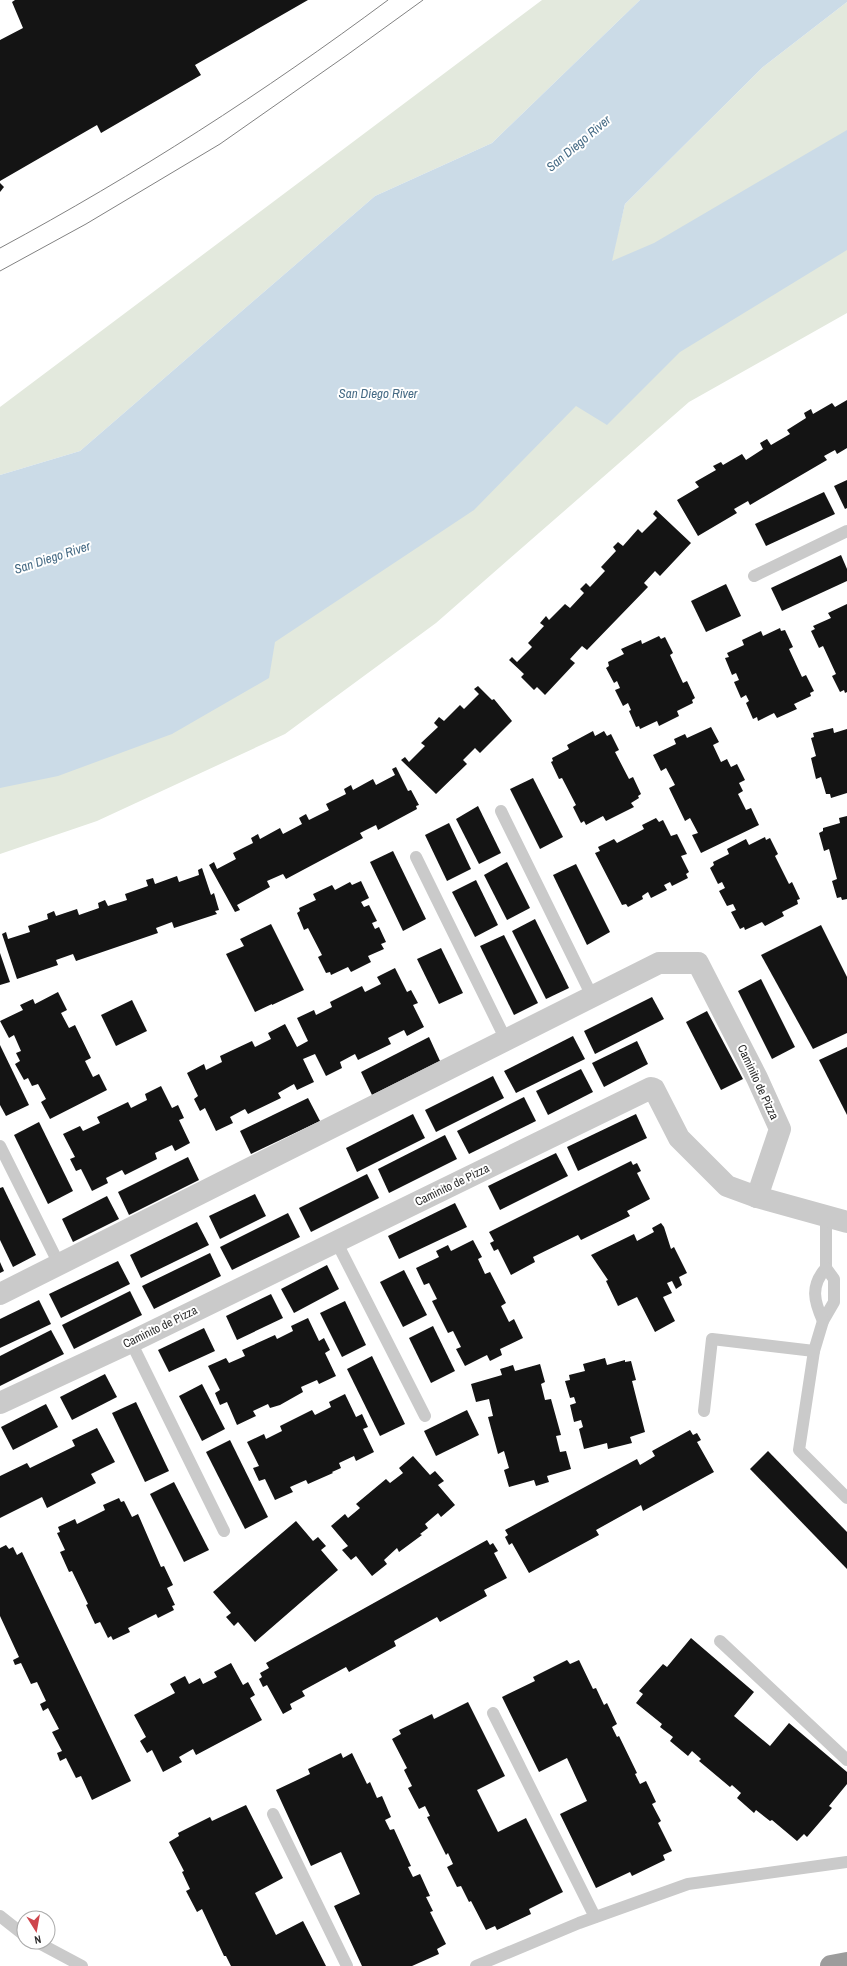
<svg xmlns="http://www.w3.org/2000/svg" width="847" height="1966" font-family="'Archivo Narrow',sans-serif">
  <rect width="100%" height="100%" fill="#fff"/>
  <g fill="#e3e9dd">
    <path d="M 542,0 L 640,0 L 492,143 L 375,196 L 80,451 L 0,475 L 0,407 Z"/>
    <path d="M 847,2 L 847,313 L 689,402 L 436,623 L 285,734 L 97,821 L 0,854 L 0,699 L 611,261 L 625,204 L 763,67 Z"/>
  </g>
  <path fill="#cbdbe7" d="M 640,0 L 847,0 L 847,2 L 763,67 L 625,204 L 612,261 L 654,243 L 847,130 L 847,250 L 680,352 L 607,425 L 576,406 L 474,510 L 275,642 L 269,678 L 172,734 L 58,776 L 0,788 L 0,475 L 80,451 L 375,196 L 492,143 Z"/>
  <g fill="#141414">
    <path d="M 15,0 L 308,0 L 195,65 L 201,75 L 101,133 L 97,125 L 0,181 L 0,40 L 23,28 L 12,2 Z"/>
    <path d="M 0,183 L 4,187 L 0,192 Z"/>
    <path d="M 847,400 L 847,448 L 837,454 L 835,450 L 824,456 L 827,460 L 750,505 L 748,501 L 734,509 L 737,513 L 698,536 L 677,500 L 699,487 L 695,482 L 716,470 L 713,466 L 721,462 L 723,465 L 742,454 L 746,460 L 763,449 L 760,443 L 767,439 L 771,445 L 790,434 L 787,430 L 806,418 L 804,413 L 811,409 L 813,414 L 832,403 L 835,407 Z"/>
    <path d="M 847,480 L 847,508 L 845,509 L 834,486 Z"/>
    <path d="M 824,492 L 835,514 L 766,546 L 755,524 Z"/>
    <path d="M 656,510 L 691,543 L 660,576 L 655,571 L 644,583 L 648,587 L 587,650 L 582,646 L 570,659 L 575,663 L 545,695 L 537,687 L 534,690 L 521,677 L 524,674 L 509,660 L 512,657 L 517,662 L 532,647 L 528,643 L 544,626 L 540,623 L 546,616 L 549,620 L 565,604 L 570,608 L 584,593 L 580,589 L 586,583 L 590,587 L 605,571 L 601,567 L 616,551 L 613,547 L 618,542 L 623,546 L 638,529 L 642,533 L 657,518 L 653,514 Z"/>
    <path d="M 841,555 L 847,569 L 847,581 L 782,611 L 771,588 Z"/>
    <path d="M 726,584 L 741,616 L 706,632 L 691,601 Z"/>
    <path d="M 847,604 L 847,692 L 845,693 L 844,690 L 840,692 L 832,676 L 836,674 L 823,646 L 819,648 L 811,631 L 815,629 L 813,626 L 831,618 L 828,613 Z"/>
    <path d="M 780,628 L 781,631 L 785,630 L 793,647 L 789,649 L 802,677 L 806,675 L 814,691 L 810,693 L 811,696 L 794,704 L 797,709 L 777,718 L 774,713 L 758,721 L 757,717 L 753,719 L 746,703 L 749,701 L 746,695 L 741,698 L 734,682 L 739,680 L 736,673 L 732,675 L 725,658 L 729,657 L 727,653 L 744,645 L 742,640 L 761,631 L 763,636 Z"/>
    <path d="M 659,636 L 661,639 L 665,637 L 673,653 L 670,655 L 683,683 L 687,681 L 695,698 L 692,700 L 693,703 L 677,711 L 679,716 L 659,726 L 657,721 L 640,729 L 639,726 L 636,727 L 629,711 L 631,710 L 628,703 L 623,706 L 615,690 L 620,688 L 617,681 L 614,683 L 606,668 L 609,666 L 608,662 L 624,654 L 621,649 L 641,640 L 642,644 Z"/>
    <path d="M 478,686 L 492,700 L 494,699 L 512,721 L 480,753 L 475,748 L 463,760 L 467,764 L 436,794 L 401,760 L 405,757 L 409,762 L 425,746 L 421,743 L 438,727 L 434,723 L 439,717 L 444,721 L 460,705 L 464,709 L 479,694 L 474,689 Z"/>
    <path d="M 711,727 L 719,742 L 713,745 L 721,762 L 727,759 L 731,767 L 737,764 L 745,780 L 739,783 L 743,791 L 738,794 L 746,810 L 751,808 L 759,825 L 701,853 L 692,835 L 698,833 L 690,818 L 685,821 L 669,788 L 675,785 L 666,768 L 661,771 L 653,755 L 676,744 L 674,739 L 685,734 L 687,738 Z"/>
    <path d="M 833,728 L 834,733 L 847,729 L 847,793 L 831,798 L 830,794 L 826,794 L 821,777 L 816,779 L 811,758 L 816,756 L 811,738 L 814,737 L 813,733 Z"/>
    <path d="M 593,731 L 595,736 L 604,731 L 607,736 L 611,734 L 619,750 L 615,752 L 629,779 L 633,777 L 641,794 L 638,796 L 639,798 L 631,803 L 634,807 L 606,821 L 603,816 L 586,825 L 584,821 L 581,823 L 573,807 L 576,805 L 562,778 L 559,779 L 551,762 L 553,761 L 552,758 L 569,749 L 567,745 Z"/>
    <path d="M 396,767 L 408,791 L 411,790 L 419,805 L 416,806 L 417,809 L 378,830 L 376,825 L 360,833 L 363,838 L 286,879 L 283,874 L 267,881 L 270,887 L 237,905 L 240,910 L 235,912 L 209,865 L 214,862 L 217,869 L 236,859 L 233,853 L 253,843 L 251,838 L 258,834 L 260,839 L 280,828 L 283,834 L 302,824 L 299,818 L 306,814 L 309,820 L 329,810 L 326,804 L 346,794 L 344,789 L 351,785 L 353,790 L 373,779 L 376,785 L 395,775 L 392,769 Z"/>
    <path d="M 533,778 L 563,837 L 540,849 L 510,789 Z"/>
    <path d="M 478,806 L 501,853 L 479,864 L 456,819 Z"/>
    <path d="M 847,816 L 847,899 L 842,900 L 841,897 L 837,898 L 832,881 L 837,879 L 829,849 L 824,851 L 819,833 L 823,831 L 823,828 L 840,823 L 839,818 Z"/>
    <path d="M 656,818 L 659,822 L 663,820 L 671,836 L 677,834 L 687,854 L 681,856 L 689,872 L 686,874 L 688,878 L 672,886 L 670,882 L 664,885 L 667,890 L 651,898 L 648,892 L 642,896 L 643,899 L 628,907 L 626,904 L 622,905 L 595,853 L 600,851 L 598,847 L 614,839 L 617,843 L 644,829 L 642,825 Z"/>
    <path d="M 449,823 L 471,869 L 447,881 L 425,835 Z"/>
    <path d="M 765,837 L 766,840 L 770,838 L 778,854 L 775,856 L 789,884 L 792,882 L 800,899 L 797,900 L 798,904 L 782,912 L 784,916 L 765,926 L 762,922 L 745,930 L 744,927 L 740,929 L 731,912 L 736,910 L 733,904 L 727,906 L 719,891 L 725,888 L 722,882 L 718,884 L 710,868 L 714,865 L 713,862 L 729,854 L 727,849 L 746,839 L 749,845 Z"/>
    <path d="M 393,851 L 426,919 L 403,931 L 370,862 Z"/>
    <path d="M 507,862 L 530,908 L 507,920 L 484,875 Z"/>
    <path d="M 576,864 L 610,932 L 587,945 L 553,875 Z"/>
    <path d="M 202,868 L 211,895 L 214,893 L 219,910 L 215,911 L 217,914 L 174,928 L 172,922 L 156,928 L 158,933 L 76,961 L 73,954 L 56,960 L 58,965 L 17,979 L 2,934 L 6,932 L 8,939 L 30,932 L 28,926 L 48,919 L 47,914 L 54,911 L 56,916 L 77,909 L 79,915 L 99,908 L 98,903 L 105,900 L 108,906 L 127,900 L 125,894 L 148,886 L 146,880 L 153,878 L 155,884 L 177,876 L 179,882 L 199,875 L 198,870 Z"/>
    <path d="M 476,880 L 498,925 L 475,937 L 452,892 Z"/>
    <path d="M 361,881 L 369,898 L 361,902 L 364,907 L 369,905 L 377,921 L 372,923 L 375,929 L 379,927 L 386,942 L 381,944 L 384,949 L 368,956 L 371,962 L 351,972 L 348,967 L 331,975 L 330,972 L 326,973 L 318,957 L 322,955 L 308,928 L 304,930 L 297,913 L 300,911 L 299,908 L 316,900 L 313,894 L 332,885 L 335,890 L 350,882 L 352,885 Z"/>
    <path d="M 535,919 L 569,988 L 546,999 L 512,931 Z"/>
    <path d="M 271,924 L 304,990 L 272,1005 L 272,1004 L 255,1012 L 226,954 L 244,946 L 240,939 Z"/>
    <path d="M 821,925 L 847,977 L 847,1033 L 813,1049 L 761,955 Z"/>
    <path d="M 504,935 L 538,1003 L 514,1015 L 480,946 Z"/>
    <path d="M 441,948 L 463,993 L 439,1004 L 417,959 Z"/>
    <path d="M 0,953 L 10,982 L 0,985 Z"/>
    <path d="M 395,968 L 407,992 L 411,990 L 418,1003 L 413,1005 L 424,1027 L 407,1036 L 404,1030 L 388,1038 L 391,1044 L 358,1060 L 355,1054 L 340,1062 L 342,1068 L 326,1076 L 315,1054 L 303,1059 L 314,1082 L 297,1090 L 294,1084 L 278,1093 L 281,1098 L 248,1114 L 245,1109 L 230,1117 L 233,1123 L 216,1131 L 205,1108 L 200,1111 L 194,1099 L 198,1096 L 187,1073 L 204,1064 L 206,1070 L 222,1062 L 220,1056 L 252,1041 L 255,1047 L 271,1039 L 268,1033 L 285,1024 L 297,1047 L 308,1041 L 297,1018 L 314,1010 L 316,1015 L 332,1007 L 330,1002 L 362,986 L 365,992 L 381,984 L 377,977 Z"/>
    <path d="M 761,979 L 795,1047 L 772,1059 L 738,991 Z"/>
    <path d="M 58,992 L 67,1010 L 61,1013 L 69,1028 L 75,1025 L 91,1058 L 85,1061 L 93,1077 L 99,1074 L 107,1090 L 50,1119 L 41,1102 L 46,1099 L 38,1084 L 32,1086 L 28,1078 L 24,1080 L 15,1064 L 20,1061 L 16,1053 L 21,1051 L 14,1035 L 9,1038 L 0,1021 L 23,1010 L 20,1005 L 33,999 L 35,1004 Z"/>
    <path d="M 652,997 L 664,1019 L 595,1054 L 584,1031 Z"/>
    <path d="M 132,1000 L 147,1031 L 116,1046 L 101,1015 Z"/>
    <path d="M 707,1011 L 743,1079 L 721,1090 L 686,1022 Z"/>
    <path d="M 573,1036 L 585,1059 L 516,1093 L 504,1071 Z"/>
    <path d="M 429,1037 L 440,1061 L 372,1095 L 361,1072 Z"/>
    <path d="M 637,1041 L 648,1064 L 604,1087 L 592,1063 Z"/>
    <path d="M 0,1045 L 29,1105 L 6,1116 L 0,1105 Z"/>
    <path d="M 847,1047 L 847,1115 L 819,1060 Z"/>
    <path d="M 581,1069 L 593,1092 L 548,1115 L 536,1091 Z"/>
    <path d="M 493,1076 L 504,1098 L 436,1132 L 425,1110 Z"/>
    <path d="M 161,1086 L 172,1108 L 178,1105 L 184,1118 L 179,1120 L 190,1143 L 175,1151 L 172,1145 L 155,1153 L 157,1159 L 125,1175 L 122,1170 L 106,1178 L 108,1183 L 92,1191 L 81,1169 L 76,1171 L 70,1159 L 75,1157 L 63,1134 L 80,1126 L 83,1131 L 100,1123 L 97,1117 L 128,1102 L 131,1108 L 147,1100 L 145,1094 Z"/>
    <path d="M 524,1097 L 536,1121 L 469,1154 L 457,1131 Z"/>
    <path d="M 308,1098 L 320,1121 L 251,1154 L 240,1131 Z"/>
    <path d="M 413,1114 L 425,1138 L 357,1172 L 346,1148 Z"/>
    <path d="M 636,1114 L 647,1138 L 578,1171 L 567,1147 Z"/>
    <path d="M 39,1122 L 73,1191 L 48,1204 L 14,1135 Z"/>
    <path d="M 445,1135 L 457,1159 L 389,1193 L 378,1169 Z"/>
    <path d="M 556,1153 L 568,1176 L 500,1210 L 488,1186 Z"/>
    <path d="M 188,1157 L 199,1180 L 129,1215 L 118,1192 Z"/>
    <path d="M 631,1161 L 633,1165 L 637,1163 L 641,1171 L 637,1173 L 650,1199 L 627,1211 L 630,1216 L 581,1240 L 578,1235 L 533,1257 L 535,1262 L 511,1275 L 498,1249 L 494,1251 L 490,1243 L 494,1241 L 489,1232 Z"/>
    <path d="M 367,1174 L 379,1198 L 311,1232 L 299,1208 Z"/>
    <path d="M 3,1187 L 36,1255 L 13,1267 L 0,1240 L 0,1188 Z"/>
    <path d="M 255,1194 L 266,1216 L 220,1239 L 209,1216 Z"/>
    <path d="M 107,1196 L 119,1219 L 73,1242 L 62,1219 Z"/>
    <path d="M 455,1203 L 467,1227 L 399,1259 L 388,1236 Z"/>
    <path d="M 288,1213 L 300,1237 L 232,1270 L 220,1247 Z"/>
    <path d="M 197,1222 L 209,1245 L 141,1278 L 130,1255 Z"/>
    <path d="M 661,1223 L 664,1227 L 671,1249 L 674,1247 L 687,1273 L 679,1277 L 682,1285 L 676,1289 L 672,1281 L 667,1283 L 672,1293 L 663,1297 L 675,1321 L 655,1332 L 637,1297 L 618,1306 L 606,1281 L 608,1280 L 591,1255 L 634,1234 L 637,1241 L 654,1232 L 652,1228 Z"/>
    <path d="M 473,1240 L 482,1257 L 478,1259 L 485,1274 L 490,1272 L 506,1303 L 501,1306 L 509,1322 L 514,1319 L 523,1338 L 500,1349 L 502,1355 L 490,1361 L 487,1355 L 465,1366 L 456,1349 L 461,1347 L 453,1331 L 448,1333 L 432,1301 L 437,1299 L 429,1283 L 424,1285 L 416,1268 L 439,1257 L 436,1251 L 448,1245 L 451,1251 Z"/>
    <path d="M 210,1253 L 221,1276 L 154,1309 L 142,1286 Z"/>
    <path d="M 118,1261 L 130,1284 L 61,1318 L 49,1294 Z"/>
    <path d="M 0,1262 L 4,1271 L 0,1273 Z"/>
    <path d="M 327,1265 L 339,1289 L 294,1313 L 281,1289 Z"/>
    <path d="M 404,1270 L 427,1315 L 403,1327 L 380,1282 Z"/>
    <path d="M 130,1291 L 142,1315 L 74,1349 L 62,1325 Z"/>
    <path d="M 271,1294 L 283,1318 L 237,1340 L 226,1316 Z"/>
    <path d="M 39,1300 L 51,1324 L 0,1348 L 0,1319 Z"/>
    <path d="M 345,1301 L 366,1345 L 342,1357 L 320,1313 Z"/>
    <path d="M 308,1318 L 319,1341 L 324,1338 L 330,1350 L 325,1353 L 336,1376 L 319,1384 L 317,1380 L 301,1387 L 303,1392 L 280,1405 L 270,1408 L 268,1404 L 253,1411 L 256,1416 L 237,1425 L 227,1402 L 220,1405 L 215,1393 L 220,1390 L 208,1366 L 226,1358 L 229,1363 L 245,1356 L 242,1350 L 275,1335 L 277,1339 L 293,1331 L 291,1326 Z"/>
    <path d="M 433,1326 L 455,1371 L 431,1383 L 409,1338 Z"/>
    <path d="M 204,1328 L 215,1351 L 169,1372 L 158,1350 Z"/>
    <path d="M 51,1330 L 64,1354 L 0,1386 L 0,1356 Z"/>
    <path d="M 372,1356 L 405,1424 L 380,1436 L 347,1369 Z"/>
    <path d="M 605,1358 L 607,1365 L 625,1360 L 625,1362 L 631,1361 L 636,1380 L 632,1381 L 645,1432 L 630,1437 L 632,1443 L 608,1449 L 607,1443 L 584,1449 L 579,1429 L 583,1427 L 581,1420 L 574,1422 L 570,1405 L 576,1403 L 574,1397 L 570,1398 L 565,1381 L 570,1380 L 569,1375 L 585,1371 L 583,1364 Z"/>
    <path d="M 540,1364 L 545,1382 L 541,1384 L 545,1400 L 551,1399 L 561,1435 L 556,1436 L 560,1452 L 566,1451 L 571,1469 L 547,1476 L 549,1482 L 536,1486 L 534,1480 L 509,1487 L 504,1470 L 509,1468 L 504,1451 L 498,1454 L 488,1417 L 493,1416 L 489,1399 L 476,1402 L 471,1384 L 502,1375 L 500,1369 L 513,1365 L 515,1371 Z"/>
    <path d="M 105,1374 L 117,1397 L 72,1420 L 60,1397 Z"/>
    <path d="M 202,1384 L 225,1429 L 202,1441 L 179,1396 Z"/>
    <path d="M 345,1394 L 356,1417 L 362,1414 L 368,1427 L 363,1429 L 374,1452 L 356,1461 L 354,1456 L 339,1463 L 341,1468 L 332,1472 L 333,1473 L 308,1484 L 306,1480 L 290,1487 L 293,1492 L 275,1500 L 265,1479 L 259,1481 L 253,1468 L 259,1466 L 247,1442 L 264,1434 L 266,1439 L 282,1431 L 280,1426 L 312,1410 L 315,1415 L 331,1407 L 329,1402 Z"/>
    <path d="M 136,1402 L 169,1471 L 145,1482 L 112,1413 Z"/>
    <path d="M 46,1404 L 58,1427 L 13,1450 L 1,1427 Z"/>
    <path d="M 467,1410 L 479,1435 L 436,1456 L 424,1431 Z"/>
    <path d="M 97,1428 L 115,1462 L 91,1474 L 96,1483 L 47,1508 L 42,1497 L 0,1518 L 0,1476 L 27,1463 L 30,1468 L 75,1446 L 72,1440 Z"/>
    <path d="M 690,1430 L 693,1435 L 697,1433 L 701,1440 L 697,1442 L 714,1472 L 643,1511 L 641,1505 L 596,1530 L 599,1535 L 529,1573 L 512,1543 L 509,1545 L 505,1537 L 508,1535 L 505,1530 L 637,1459 L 640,1465 L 655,1456 L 652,1451 Z"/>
    <path d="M 230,1440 L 268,1517 L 245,1529 L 206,1452 Z"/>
    <path d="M 768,1451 L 847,1532 L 847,1569 L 750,1469 Z"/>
    <path d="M 413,1456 L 430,1475 L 435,1471 L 444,1481 L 438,1485 L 455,1505 L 441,1517 L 438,1513 L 425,1524 L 428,1528 L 420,1534 L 422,1535 L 399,1552 L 397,1548 L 384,1560 L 387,1564 L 372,1576 L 356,1556 L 351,1560 L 342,1550 L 348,1546 L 331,1526 L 345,1514 L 348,1518 L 360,1508 L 356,1504 L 386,1479 L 390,1483 L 403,1473 L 399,1468 Z"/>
    <path d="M 174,1482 L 209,1550 L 184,1562 L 150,1494 Z"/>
    <path d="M 119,1498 L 121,1502 L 124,1501 L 132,1517 L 138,1514 L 161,1567 L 164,1566 L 173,1585 L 167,1588 L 175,1605 L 172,1606 L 174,1610 L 158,1618 L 156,1614 L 128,1628 L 130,1632 L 113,1640 L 111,1636 L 108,1638 L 100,1622 L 95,1624 L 86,1605 L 88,1604 L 72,1571 L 69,1572 L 60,1552 L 65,1550 L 57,1533 L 60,1532 L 58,1527 L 75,1519 L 77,1524 L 105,1510 L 103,1505 Z"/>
    <path d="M 296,1521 L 313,1541 L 318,1537 L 326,1546 L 321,1550 L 338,1570 L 255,1642 L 238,1622 L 234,1626 L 226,1617 L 231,1613 L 213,1592 Z"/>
    <path d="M 487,1540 L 490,1545 L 493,1543 L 498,1551 L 494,1553 L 507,1578 L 484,1590 L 487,1596 L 440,1622 L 437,1617 L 394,1641 L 396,1646 L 349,1672 L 346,1667 L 302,1691 L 305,1696 L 290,1704 L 292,1709 L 283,1714 L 267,1685 L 263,1687 L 259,1679 L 262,1677 L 260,1673 L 269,1668 L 266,1663 Z"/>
    <path d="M 6,1545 L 9,1549 L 13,1547 L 17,1555 L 22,1552 L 131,1781 L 92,1800 L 81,1776 L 76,1778 L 66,1758 L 60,1761 L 57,1753 L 62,1751 L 52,1732 L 59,1729 L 48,1708 L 43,1711 L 40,1704 L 46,1701 L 37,1682 L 31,1684 L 21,1663 L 15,1665 L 13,1660 L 19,1657 L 0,1616 L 0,1548 Z"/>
    <path d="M 691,1638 L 754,1692 L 734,1716 L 770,1746 L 789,1723 L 847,1772 L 847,1784 L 829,1806 L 832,1808 L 807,1837 L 804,1834 L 797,1841 L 772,1820 L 770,1821 L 756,1810 L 754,1813 L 737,1798 L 741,1793 L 732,1785 L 730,1787 L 699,1761 L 701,1759 L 692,1751 L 688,1756 L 670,1741 L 673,1737 L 660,1727 L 662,1724 L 636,1703 L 643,1694 L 639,1691 L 663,1664 L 667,1667 Z"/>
    <path d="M 567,1660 L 570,1664 L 579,1660 L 593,1689 L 596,1688 L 604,1705 L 607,1703 L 617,1724 L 612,1727 L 617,1737 L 619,1736 L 637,1773 L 635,1774 L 640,1784 L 646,1781 L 656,1802 L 652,1804 L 661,1821 L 658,1823 L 672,1851 L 663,1855 L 665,1860 L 632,1876 L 630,1872 L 596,1888 L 560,1814 L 587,1801 L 567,1758 L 539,1772 L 502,1697 L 535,1681 L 533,1677 Z"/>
    <path d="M 231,1663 L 243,1685 L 248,1682 L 255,1695 L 250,1698 L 262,1720 L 196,1755 L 193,1749 L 179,1757 L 182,1762 L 163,1772 L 152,1750 L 147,1753 L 140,1741 L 146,1737 L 134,1715 L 175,1693 L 170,1684 L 185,1676 L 189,1684 L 200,1678 L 203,1684 L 217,1677 L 214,1672 Z"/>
    <path d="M 468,1702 L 505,1776 L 477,1790 L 498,1832 L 526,1818 L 563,1892 L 529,1909 L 531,1914 L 497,1930 L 495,1926 L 486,1930 L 471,1901 L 469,1902 L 461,1886 L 457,1887 L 447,1867 L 453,1864 L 448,1853 L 446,1855 L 427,1817 L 430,1816 L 425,1806 L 419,1809 L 408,1788 L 412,1786 L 404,1770 L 407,1768 L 392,1739 L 401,1734 L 399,1730 L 432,1714 L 434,1719 Z"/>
    <path d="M 341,1753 L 343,1758 L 352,1753 L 367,1784 L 370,1782 L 377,1798 L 382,1796 L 391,1817 L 385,1820 L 390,1830 L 394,1829 L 411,1866 L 408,1867 L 413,1877 L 420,1874 L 430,1896 L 426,1897 L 433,1911 L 430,1912 L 446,1944 L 437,1949 L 439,1954 L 412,1966 L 362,1966 L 334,1906 L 360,1894 L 341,1852 L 311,1866 L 276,1790 L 310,1774 L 308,1769 Z"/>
    <path d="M 246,1805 L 283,1878 L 255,1893 L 276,1935 L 303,1921 L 326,1966 L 231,1966 L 226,1956 L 224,1956 L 202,1909 L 197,1912 L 186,1891 L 190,1889 L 182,1872 L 184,1871 L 169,1842 L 179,1836 L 178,1833 L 210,1817 L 212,1821 Z"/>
  </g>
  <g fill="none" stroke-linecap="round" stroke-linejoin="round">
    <g stroke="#cacaca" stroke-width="12">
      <path d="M 754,576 L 847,531"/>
      <path d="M 501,811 L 592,996"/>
      <path d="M 416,857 L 506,1040"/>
      <path d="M 0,1146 L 59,1264"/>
      <path d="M 826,1217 L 826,1268 L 834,1279 L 834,1302 L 823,1321 L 814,1351 L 799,1450 L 847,1498"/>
      <path d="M 336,1241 L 425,1416"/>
      <path d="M 823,1321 C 814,1301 810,1286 826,1268"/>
      <path d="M 131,1342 L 224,1531"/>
      <path d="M 704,1411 L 712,1339 L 814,1351"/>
      <path d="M 720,1641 L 847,1760"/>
      <path d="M 493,1713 L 595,1917"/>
      <path d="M 273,1814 L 347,1966"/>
      <path d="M 0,1916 L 24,1935"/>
      <path d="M 37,1942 L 82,1966"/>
      <path d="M 476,1966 L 579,1923 L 688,1884 L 847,1862"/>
    </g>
    <g stroke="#cacaca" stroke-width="22">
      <path d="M 0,1294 L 659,963 L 698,963 L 757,1078 L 780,1129 L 757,1197"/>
      <path d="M 0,1403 L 131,1342 L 651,1088 L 654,1089 L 679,1138 L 727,1186 L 757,1197 L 847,1222"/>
    </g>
    <path stroke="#9c9c9c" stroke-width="22" d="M 831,1966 L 847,1963"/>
    <g stroke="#828282" stroke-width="1">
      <path d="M 0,248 C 137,174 263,93 388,0"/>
      <path d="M 0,271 L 86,224 L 220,144 L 347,55 L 423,0"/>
    </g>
  </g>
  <g text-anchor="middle" stroke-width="4" stroke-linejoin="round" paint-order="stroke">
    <g font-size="12" fill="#2d2d2d" stroke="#fff">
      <text transform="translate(758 1082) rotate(65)" y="4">Caminito de Pizza</text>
      <text transform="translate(452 1185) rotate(-26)" y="4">Caminito de Pizza</text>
      <text transform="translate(160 1327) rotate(-26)" y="4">Caminito de Pizza</text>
    </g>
    <g font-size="13" font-style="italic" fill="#466b85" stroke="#fff">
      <text transform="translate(578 143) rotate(-40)" y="5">San Diego River</text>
      <text x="378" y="398">San Diego River</text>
      <text transform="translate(52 557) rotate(-18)" y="5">San Diego River</text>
    </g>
  </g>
  <g transform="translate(36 1930) rotate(169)"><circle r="19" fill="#ffffff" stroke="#ababab"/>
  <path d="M0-3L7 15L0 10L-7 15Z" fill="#ce464d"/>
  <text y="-6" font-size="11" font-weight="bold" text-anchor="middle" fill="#2d2d2d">N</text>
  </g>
</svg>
